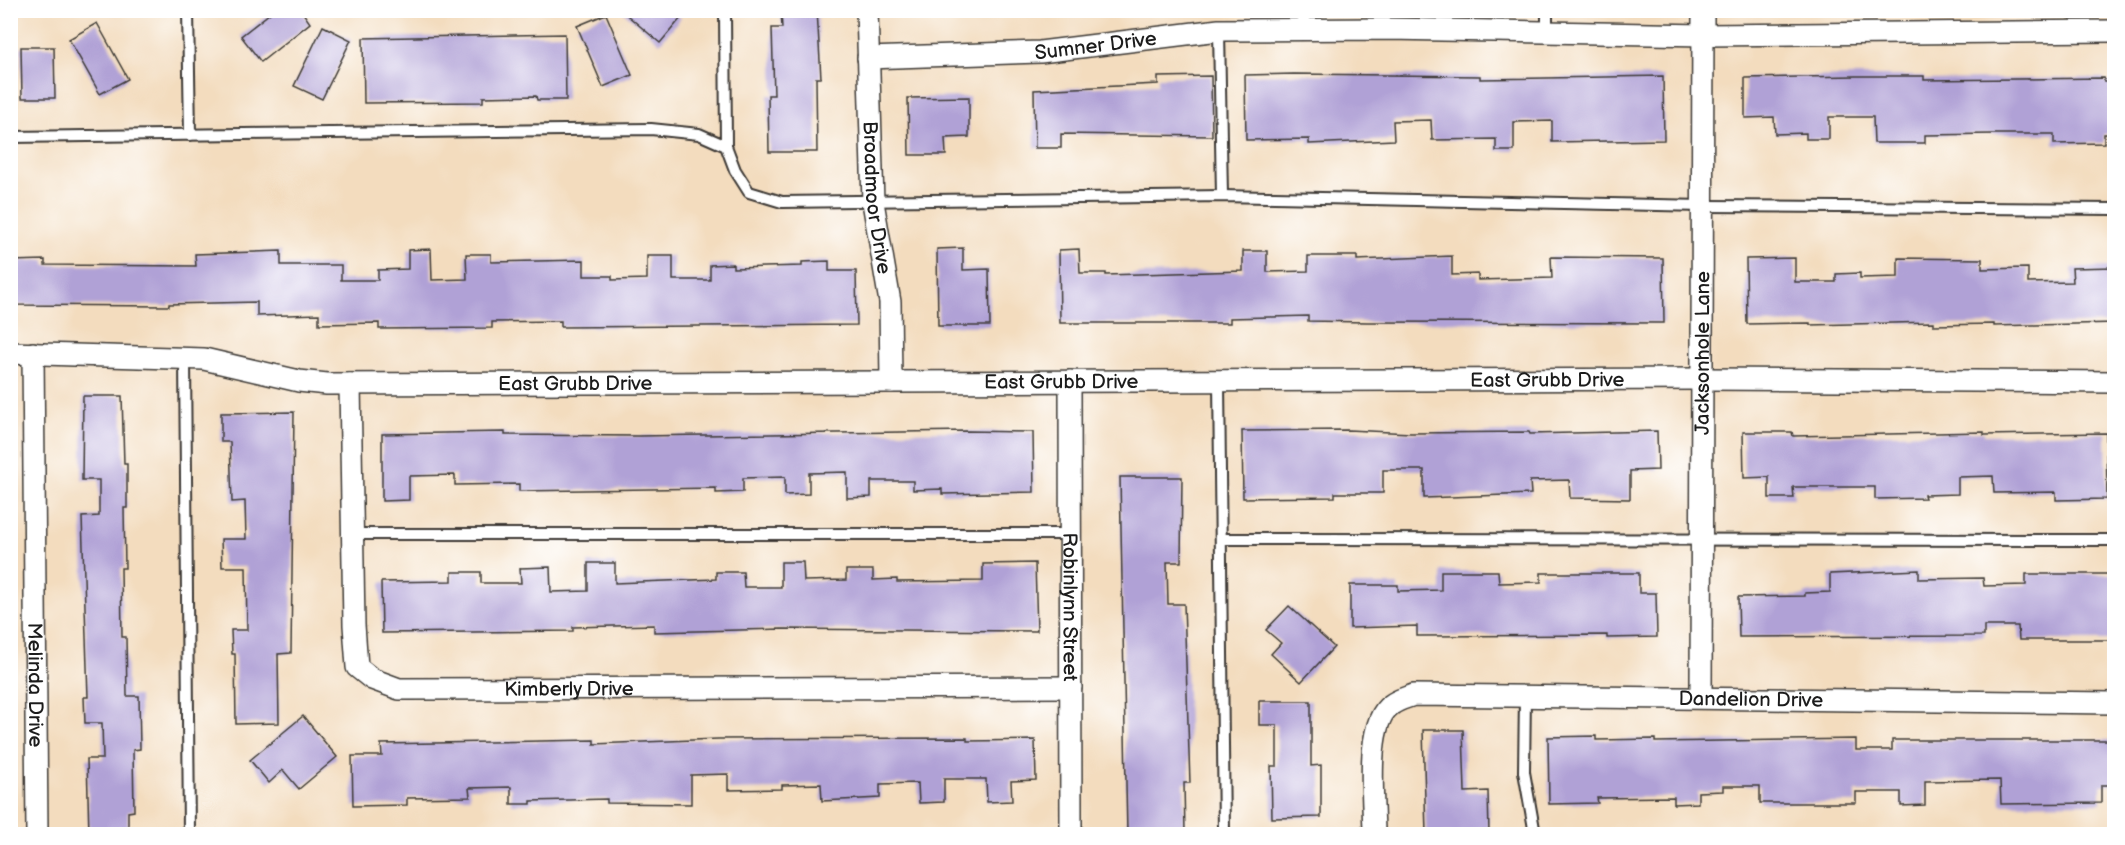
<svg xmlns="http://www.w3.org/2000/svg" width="2125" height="845" font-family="'Balsamiq Sans',sans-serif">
  <rect width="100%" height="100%" fill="#fff"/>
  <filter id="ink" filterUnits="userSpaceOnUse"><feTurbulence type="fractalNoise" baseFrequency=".0167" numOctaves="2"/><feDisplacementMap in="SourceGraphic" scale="12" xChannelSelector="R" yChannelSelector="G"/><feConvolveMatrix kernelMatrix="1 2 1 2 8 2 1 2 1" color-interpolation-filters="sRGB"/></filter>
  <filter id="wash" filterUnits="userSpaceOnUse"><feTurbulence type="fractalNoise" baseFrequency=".008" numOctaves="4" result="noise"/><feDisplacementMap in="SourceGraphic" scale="24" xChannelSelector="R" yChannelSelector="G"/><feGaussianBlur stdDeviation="1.35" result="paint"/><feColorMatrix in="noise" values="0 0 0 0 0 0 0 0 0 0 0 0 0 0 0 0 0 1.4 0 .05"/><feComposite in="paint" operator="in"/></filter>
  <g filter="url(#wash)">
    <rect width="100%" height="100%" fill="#f3dcbe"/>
    <g id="blocks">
      <g fill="#b0a1d6">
        <path d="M 274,10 L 301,10 L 310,23 L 261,62 L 241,36 Z"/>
        <path d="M 621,10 L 672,10 L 681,18 L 660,43 Z"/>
        <path d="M 781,10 L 817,10 L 821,78 L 816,78 L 817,152 L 769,152 L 768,95 L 774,95 L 772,28 L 782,28 Z"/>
        <path d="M 606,14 L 632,75 L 603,87 L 577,26 Z"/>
        <path d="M 97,23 L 128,79 L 100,94 L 69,39 Z"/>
        <path d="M 323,26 L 351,40 L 322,99 L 294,86 Z"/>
        <path d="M 565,34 L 566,100 L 537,100 L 536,96 L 483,97 L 483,102 L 364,103 L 363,38 Z"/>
        <path d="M 21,47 L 54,47 L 55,98 L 22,98 Z"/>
        <path d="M 1294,74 L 1480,76 L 1480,79 L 1663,76 L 1664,140 L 1552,142 L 1552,121 L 1514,122 L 1514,151 L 1496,151 L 1496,139 L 1432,140 L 1431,120 L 1393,121 L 1394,140 L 1309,144 L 1309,139 L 1246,140 L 1245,75 Z"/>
        <path d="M 1211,76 L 1212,136 L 1061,134 L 1061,148 L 1035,148 L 1034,90 L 1158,84 L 1158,77 Z"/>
        <path d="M 1856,76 L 1924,76 L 1924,80 L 2104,78 L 2104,82 L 2115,82 L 2115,134 L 2104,134 L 2104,143 L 2054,144 L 2054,134 L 1994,134 L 1925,135 L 1925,143 L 1874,143 L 1873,117 L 1829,117 L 1829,139 L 1806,139 L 1806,133 L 1775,134 L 1774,117 L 1745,118 L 1745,78 Z"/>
        <path d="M 969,97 L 969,137 L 945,138 L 946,155 L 909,155 L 908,98 Z"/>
        <path d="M 963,248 L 963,270 L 989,269 L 990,326 L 938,326 L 937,249 Z"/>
        <path d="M 431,249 L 432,280 L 467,279 L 466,254 L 491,254 L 491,262 L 584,260 L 584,276 L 612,276 L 612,280 L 647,279 L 647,256 L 673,256 L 673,280 L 710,280 L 710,265 L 733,264 L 733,268 L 802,266 L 802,262 L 829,261 L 829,271 L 856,271 L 857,325 L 561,327 L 561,321 L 492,322 L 492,328 L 379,329 L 379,323 L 319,324 L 319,314 L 257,316 L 257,302 L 169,304 L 169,306 L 10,305 L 10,261 L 45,260 L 45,265 L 196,266 L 195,254 L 281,251 L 281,265 L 341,265 L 341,280 L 378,280 L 378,270 L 408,269 L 408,250 Z"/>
        <path d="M 1079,249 L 1080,273 L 1106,273 L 1106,275 L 1243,271 L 1243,251 L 1267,251 L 1267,272 L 1308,271 L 1308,256 L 1357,256 L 1357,260 L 1452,256 L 1452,275 L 1478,274 L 1478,280 L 1552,278 L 1551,257 L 1663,258 L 1664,323 L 1367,322 L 1308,321 L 1308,316 L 1230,318 L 1230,323 L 1060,323 L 1059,250 Z"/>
        <path d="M 1795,258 L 1795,282 L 1836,282 L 1836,274 L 1860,273 L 1860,278 L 1898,277 L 1898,258 L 1982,259 L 1982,269 L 2028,268 L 2028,283 L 2073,282 L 2072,268 L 2115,267 L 2115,323 L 1994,326 L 1994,324 L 1933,325 L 1933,322 L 1810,325 L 1810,323 L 1747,324 L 1746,259 Z"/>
        <path d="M 83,396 L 122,396 L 124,464 L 127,464 L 127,508 L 124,508 L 125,568 L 121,568 L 122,637 L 126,637 L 127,696 L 139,696 L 140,749 L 133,750 L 134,811 L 128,812 L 128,834 L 89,834 L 87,759 L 103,759 L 102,723 L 85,723 L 84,697 L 88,697 L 82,517 L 99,516 L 99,480 L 82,480 Z"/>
        <path d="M 294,412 L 291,653 L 278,654 L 279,723 L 236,724 L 235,654 L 232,654 L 231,630 L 247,630 L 246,567 L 222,567 L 221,539 L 246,539 L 245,501 L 232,502 L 230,442 L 221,442 L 221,413 Z"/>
        <path d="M 1348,430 L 1411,433 L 1529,432 L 1530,434 L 1657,431 L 1658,470 L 1630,471 L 1630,499 L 1570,498 L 1569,480 L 1530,481 L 1531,494 L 1424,498 L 1424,470 L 1383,470 L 1383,493 L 1335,493 L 1335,497 L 1243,498 L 1242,431 Z"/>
        <path d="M 967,431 L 1033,432 L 1034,492 L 942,494 L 942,489 L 913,490 L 913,481 L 871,481 L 871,497 L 847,498 L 847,472 L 809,473 L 809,494 L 785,495 L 785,477 L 743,478 L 743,492 L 716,493 L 716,488 L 519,491 L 519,484 L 455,485 L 455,475 L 409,476 L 409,500 L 382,501 L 382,434 L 505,432 L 505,435 L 638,436 Z"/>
        <path d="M 1743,432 L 1792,432 L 1793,436 L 1984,432 L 1984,435 L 2106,433 L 2107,499 L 2056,500 L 2056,492 L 1994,493 L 1993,476 L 1958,477 L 1958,494 L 1924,495 L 1925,498 L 1875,499 L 1875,487 L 1793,487 L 1794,498 L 1769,498 L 1769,477 L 1744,478 Z"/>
        <path d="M 1120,477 L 1182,477 L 1181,562 L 1167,562 L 1168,604 L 1184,604 L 1190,783 L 1184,783 L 1185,834 L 1127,834 Z"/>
        <path d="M 781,562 L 803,562 L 804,581 L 846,580 L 846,570 L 873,570 L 873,580 L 897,579 L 897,582 L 983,581 L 983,564 L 1035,563 L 1037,631 L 782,629 L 654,632 L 654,625 L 573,627 L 573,631 L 382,633 L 381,582 L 452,581 L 452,572 L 481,572 L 481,583 L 521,583 L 520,568 L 550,567 L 551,592 L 588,591 L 588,563 L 615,563 L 615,583 L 716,579 L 716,572 L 743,572 L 744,587 L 781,587 Z"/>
        <path d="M 1919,570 L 1919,579 L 1983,578 L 1984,586 L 2026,585 L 2026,574 L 2114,574 L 2115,640 L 2019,640 L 2018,626 L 1984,626 L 1984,636 L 1739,637 L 1738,597 L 1805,596 L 1805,593 L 1830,592 L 1830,574 Z"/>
        <path d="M 1441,571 L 1498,571 L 1499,583 L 1541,582 L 1541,573 L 1639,573 L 1639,593 L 1656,593 L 1657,637 L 1607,638 L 1607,635 L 1417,636 L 1417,626 L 1350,628 L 1350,585 L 1398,585 L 1398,591 L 1441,590 Z"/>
        <path d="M 1289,606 L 1334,647 L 1301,682 L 1271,654 L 1281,643 L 1266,630 Z"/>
        <path d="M 1259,701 L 1311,701 L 1311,766 L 1321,765 L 1321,817 L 1272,818 L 1271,766 L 1277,766 L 1277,725 L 1259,725 Z"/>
        <path d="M 303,716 L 337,757 L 299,789 L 283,770 L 269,783 L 250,760 Z"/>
        <path d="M 1423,730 L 1463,730 L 1465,792 L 1488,791 L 1489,834 L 1426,834 Z"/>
        <path d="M 1596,736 L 1596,740 L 1655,739 L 1655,742 L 1856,739 L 1856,750 L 1892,750 L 1892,740 L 2115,740 L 2115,785 L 2101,785 L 2101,803 L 2001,804 L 2000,780 L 1925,781 L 1925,805 L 1901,806 L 1901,792 L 1856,792 L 1856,803 L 1760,803 L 1760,786 L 1723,786 L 1723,791 L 1698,792 L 1698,803 L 1674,804 L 1674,797 L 1597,798 L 1598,803 L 1549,804 L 1548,737 Z"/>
        <path d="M 967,738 L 967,741 L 1035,740 L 1036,780 L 1011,781 L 1012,801 L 987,802 L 986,779 L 944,779 L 944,802 L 919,803 L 918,783 L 880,784 L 880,798 L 822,801 L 821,784 L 782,785 L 782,789 L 728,790 L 728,774 L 691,775 L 691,804 L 607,803 L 607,799 L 531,801 L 531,804 L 511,804 L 511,787 L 469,788 L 470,797 L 407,798 L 407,805 L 353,806 L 352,756 L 382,756 L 381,744 L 594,740 L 594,744 L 718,739 Z"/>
      </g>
    </g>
  </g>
  <g filter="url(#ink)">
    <use href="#blocks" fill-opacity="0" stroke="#3c3934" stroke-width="1.5"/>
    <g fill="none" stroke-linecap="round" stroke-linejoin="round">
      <defs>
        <g id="service">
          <path d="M 188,10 L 190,135"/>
          <path d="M 725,10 L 726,146"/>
          <path d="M 1219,30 L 1222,196"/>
          <path d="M 1547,32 L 1547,10"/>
          <path d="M 10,137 L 651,129 L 699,134 L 726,146 L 735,170 L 749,192 L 782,202 L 1222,196 L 1704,206 L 2114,209"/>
          <path d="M 185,357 L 189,834"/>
          <path d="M 1219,381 L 1224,834"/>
          <path d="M 352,534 L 1070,534"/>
          <path d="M 1222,539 L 2114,540"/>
          <path d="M 1525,695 L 1524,772 L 1535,834"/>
        </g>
        <g id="minor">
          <path id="s1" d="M 867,10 L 873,202 L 890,302 L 891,382"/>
          <path id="s2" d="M 868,58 L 1040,52 L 1219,30 L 1390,29 L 1704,35 L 2114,31"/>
          <path id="s3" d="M 10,353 L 204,359 L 299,381 L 327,384 L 1704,379 L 2114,382"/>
          <path id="s4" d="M 33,353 L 37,834"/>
          <path id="s5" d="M 1070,381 L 1071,834"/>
          <path id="s6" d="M 350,384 L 354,625 L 357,667 L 372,679 L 399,689 L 1071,687"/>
          <path id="s7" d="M 1701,697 L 1703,10"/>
          <path id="s8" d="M 1374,834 C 1374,804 1364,723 1391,705 C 1397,700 1406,698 1413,695 L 2114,703"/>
        </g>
      </defs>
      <use href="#service" stroke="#3c3934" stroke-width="14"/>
      <use href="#minor" stroke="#3c3934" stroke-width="24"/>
      <use href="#service" stroke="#fff" stroke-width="10"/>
      <use href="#minor" stroke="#fff" stroke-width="21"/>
    </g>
  </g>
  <g text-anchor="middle" stroke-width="6" stroke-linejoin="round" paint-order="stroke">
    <g font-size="20" fill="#1c1c1c" stroke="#fff">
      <text dy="7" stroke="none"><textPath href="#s2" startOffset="228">Sumner Drive</textPath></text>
      <text dy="7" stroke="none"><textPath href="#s1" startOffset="188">Broadmoor Drive</textPath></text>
      <text dy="7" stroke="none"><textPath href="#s7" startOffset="344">Jacksonhole Lane</textPath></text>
      <text dy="7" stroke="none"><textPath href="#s3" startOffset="1540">East Grubb Drive</textPath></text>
      <text dy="7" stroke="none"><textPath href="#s3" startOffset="1054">East Grubb Drive</textPath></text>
      <text dy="7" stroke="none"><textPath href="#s3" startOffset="568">East Grubb Drive</textPath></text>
      <text dy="7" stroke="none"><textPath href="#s5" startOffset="226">Robinlynn Street</textPath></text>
      <text dy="7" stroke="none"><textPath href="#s4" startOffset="332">Melinda Drive</textPath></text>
      <text dy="7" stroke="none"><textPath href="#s6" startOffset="501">Kimberly Drive</textPath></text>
      <text dy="7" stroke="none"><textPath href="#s8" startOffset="496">Dandelion Drive</textPath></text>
    </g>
  </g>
  <rect width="2125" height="845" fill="none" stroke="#fff" stroke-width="36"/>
</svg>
